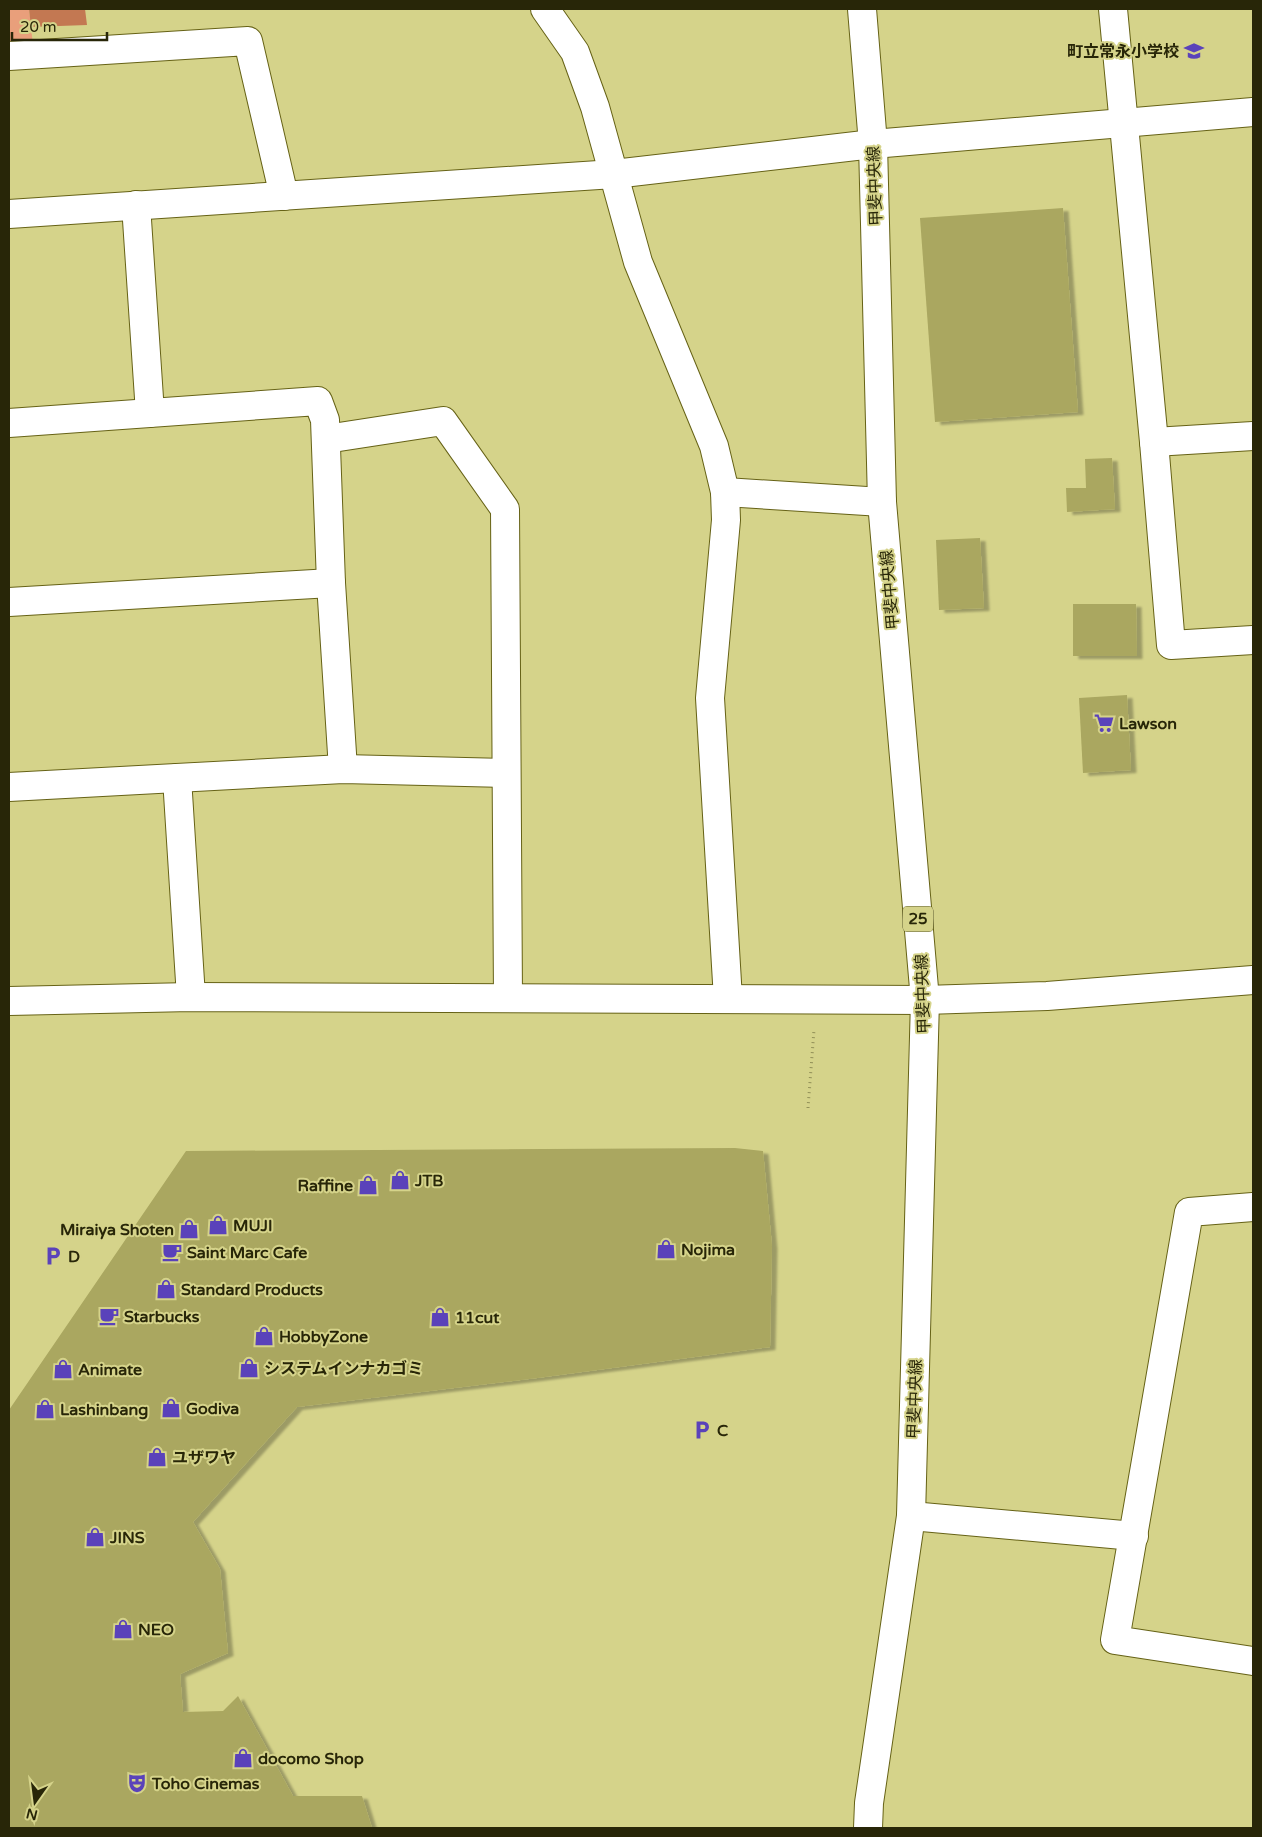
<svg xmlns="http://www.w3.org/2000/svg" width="1262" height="1837" font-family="'Varela Round','Noto Sans JP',sans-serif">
  <defs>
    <filter id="shadow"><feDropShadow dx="5.5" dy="3" stdDeviation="1" flood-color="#0004"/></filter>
  </defs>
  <rect width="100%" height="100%" fill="#d5d38a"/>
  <path fill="#e99f7b" d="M 9,9 L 29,9 L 34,54 L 9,56 Z"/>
  <path fill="#c37852" d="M 29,9 L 85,9 L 87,25 L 31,27 Z"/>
  <g fill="#aaa760" filter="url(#shadow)">
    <path d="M 1063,208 L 1078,412 L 935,422 L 920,218 Z"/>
    <path d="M 1112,458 L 1115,509 L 1067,512 L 1066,488 L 1086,488 L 1085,459 Z"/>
    <path d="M 980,538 L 984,608 L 939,610 L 936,540 Z"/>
    <path d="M 1073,604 L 1136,604 L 1137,656 L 1073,656 Z"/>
    <path d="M 1127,695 L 1131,770 L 1083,773 L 1079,698 Z"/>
    <path d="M 735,1148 L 763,1151 L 772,1246 L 770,1347 L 537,1378 L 297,1407 L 193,1522 L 220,1569 L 228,1653 L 180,1674 L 183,1712 L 223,1711 L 238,1696 L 293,1796 L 362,1796 L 372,1828 L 9,1828 L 9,1410 L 186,1151 Z"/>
  </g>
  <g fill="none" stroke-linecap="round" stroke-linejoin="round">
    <defs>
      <g id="minor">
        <path d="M 545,9 L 575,52 L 595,107 L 638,262 L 714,446 L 725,492 L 726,520 L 710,698 L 728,999"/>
        <path d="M 1113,9 L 1154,442 L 1171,645 L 1253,640"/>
        <path d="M 9,56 L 248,41 L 284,196"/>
        <path d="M 136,205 L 150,413"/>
        <path d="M 9,214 L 614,174 L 873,144 L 1253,112"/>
        <path d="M 9,423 L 318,401 L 325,420 L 331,583 L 343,769"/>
        <path d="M 326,439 L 443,421 L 505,509 L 508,998"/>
        <path d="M 1154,442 L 1253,436"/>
        <path d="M 725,492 L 882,502"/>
        <path d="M 9,602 L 331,583"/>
        <path d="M 177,778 L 191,997"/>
        <path d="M 9,787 L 343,769 L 506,773"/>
        <path d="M 1253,1207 L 1189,1212 L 1115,1640 L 1253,1661"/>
        <path d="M 911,1516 L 1134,1536"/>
      </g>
      <path id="tertiary" d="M 9,1001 L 191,997 L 925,1000 L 1047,996 L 1253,980"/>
      <path id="primary" d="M 862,9 L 873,144 L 882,502 L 925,1000 L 911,1516 L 869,1803 L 868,1828"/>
    </defs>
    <use href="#minor" stroke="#666216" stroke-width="30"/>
    <use href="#tertiary" stroke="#666216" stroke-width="30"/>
    <use href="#primary" stroke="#666216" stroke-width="30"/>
    <path stroke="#929058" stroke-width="3" stroke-dasharray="1 4" stroke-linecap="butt" d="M 808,1108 L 814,1030"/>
    <use href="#minor" stroke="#fff" stroke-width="28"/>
    <use href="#tertiary" stroke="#fff" stroke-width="28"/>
    <use href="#primary" stroke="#fff" stroke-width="28"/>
  </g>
  <defs>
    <symbol id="school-bare" viewBox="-9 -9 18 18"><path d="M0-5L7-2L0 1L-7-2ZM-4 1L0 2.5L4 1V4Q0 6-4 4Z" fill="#5a42ba" stroke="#d5d38a" stroke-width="2.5" paint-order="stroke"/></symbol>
    <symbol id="supermarket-bare" viewBox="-9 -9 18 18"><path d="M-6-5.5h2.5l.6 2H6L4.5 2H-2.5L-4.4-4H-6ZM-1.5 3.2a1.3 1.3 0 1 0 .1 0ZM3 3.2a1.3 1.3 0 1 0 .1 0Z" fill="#5a42ba" stroke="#d5d38a" stroke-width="2.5" paint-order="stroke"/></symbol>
    <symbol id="shop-bare" viewBox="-9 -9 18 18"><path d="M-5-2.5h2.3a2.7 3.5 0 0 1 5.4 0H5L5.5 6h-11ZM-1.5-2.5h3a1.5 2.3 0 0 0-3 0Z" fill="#5a42ba" stroke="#d5d38a" stroke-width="2.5" paint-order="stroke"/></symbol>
    <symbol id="cafe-bare" viewBox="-9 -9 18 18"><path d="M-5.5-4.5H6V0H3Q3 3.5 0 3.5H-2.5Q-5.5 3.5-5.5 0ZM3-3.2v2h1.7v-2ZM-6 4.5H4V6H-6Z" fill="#5a42ba" stroke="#d5d38a" stroke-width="2.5" paint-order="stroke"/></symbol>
    <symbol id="parking-bare" viewBox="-9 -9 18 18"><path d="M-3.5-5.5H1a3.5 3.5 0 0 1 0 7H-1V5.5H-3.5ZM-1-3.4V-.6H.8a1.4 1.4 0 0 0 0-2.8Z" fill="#5a42ba" stroke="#d5d38a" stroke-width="2.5" paint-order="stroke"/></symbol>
    <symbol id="theatre-bare" viewBox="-9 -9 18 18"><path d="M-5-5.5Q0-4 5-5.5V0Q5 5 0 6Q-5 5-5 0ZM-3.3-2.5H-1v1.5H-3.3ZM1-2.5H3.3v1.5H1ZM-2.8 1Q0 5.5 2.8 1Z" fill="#5a42ba" stroke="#d5d38a" stroke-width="2.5" paint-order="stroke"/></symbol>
  </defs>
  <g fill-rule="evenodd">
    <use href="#school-bare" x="1180" y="37" width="28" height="28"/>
    <use href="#supermarket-bare" x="1090" y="709" width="28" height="28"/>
    <use href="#shop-bare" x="386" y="1166" width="28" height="28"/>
    <use href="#shop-bare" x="354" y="1171" width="28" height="28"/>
    <use href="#shop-bare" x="204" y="1211" width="28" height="28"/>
    <use href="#shop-bare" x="175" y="1215" width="28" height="28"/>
    <use href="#shop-bare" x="652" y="1235" width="28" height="28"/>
    <use href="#cafe-bare" x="158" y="1238" width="28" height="28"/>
    <use href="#parking-bare" x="39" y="1242" width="28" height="28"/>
    <use href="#shop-bare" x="152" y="1275" width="28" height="28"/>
    <use href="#cafe-bare" x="95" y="1302" width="28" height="28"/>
    <use href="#shop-bare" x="426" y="1303" width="28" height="28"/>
    <use href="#shop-bare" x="250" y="1322" width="28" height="28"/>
    <use href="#shop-bare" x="235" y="1354" width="28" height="28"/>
    <use href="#shop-bare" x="49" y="1355" width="28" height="28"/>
    <use href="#shop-bare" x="157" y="1394" width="28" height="28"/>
    <use href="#shop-bare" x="31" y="1395" width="28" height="28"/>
    <use href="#parking-bare" x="688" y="1416" width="28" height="28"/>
    <use href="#shop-bare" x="143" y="1443" width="28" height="28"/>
    <use href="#shop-bare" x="81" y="1523" width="28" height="28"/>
    <use href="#shop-bare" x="109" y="1615" width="28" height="28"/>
    <use href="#shop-bare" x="229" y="1744" width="28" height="28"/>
    <use href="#theatre-bare" x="123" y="1769" width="28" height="28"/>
  </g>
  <g text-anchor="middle" stroke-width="4" stroke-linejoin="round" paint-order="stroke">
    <rect fill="#d5d38a" stroke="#5c5a2f" stroke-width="1" x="903" y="906.5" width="30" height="25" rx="4"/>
    <g font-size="15" font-weight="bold" fill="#282608">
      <text x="918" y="924">25</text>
    </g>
    <g font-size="16" font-weight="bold" fill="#282608" stroke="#d5d38a" text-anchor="start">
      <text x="1179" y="57" text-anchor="end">町立常永小学校</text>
      <text x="1119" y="729">Lawson</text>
      <text x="415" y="1186">JTB</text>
      <text x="353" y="1191" text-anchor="end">Raffine</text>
      <text x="233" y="1231">MUJI</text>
      <text x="174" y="1235" text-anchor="end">Miraiya Shoten</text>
      <text x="681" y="1255">Nojima</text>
      <text x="187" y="1258">Saint Marc Cafe</text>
      <text x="68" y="1262">D</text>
      <text x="181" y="1295">Standard Products</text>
      <text x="124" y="1322">Starbucks</text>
      <text x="455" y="1323">11cut</text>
      <text x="279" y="1342">HobbyZone</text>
      <text x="264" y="1374">システムインナカゴミ</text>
      <text x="78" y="1375">Animate</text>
      <text x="186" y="1414">Godiva</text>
      <text x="60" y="1415">Lashinbang</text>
      <text x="717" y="1436">C</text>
      <text x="172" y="1463">ユザワヤ</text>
      <text x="110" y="1543">JINS</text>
      <text x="138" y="1635">NEO</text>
      <text x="258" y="1764">docomo Shop</text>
      <text x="152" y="1789">Toho Cinemas</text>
    </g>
    <g font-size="16" fill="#282608" stroke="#d5d38a">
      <text transform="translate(874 186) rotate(-92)" y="6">甲斐中央線</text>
      <text transform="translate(889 590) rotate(-95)" y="6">甲斐中央線</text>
      <text transform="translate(922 994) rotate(-92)" y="6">甲斐中央線</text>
      <text transform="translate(914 1399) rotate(-88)" y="6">甲斐中央線</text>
    </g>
  </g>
  <rect width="1262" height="1837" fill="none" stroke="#282608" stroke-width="20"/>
  <g transform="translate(35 1802) rotate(194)" stroke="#d5d38a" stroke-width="4" paint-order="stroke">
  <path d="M0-4L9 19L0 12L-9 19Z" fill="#282608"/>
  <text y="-8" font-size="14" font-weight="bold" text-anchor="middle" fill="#282608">N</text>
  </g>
  <path d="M12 32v8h95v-8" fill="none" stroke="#282608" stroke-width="2.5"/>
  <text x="20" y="32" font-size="15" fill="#282608" stroke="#d5d38a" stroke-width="4" paint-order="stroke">20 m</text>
</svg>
